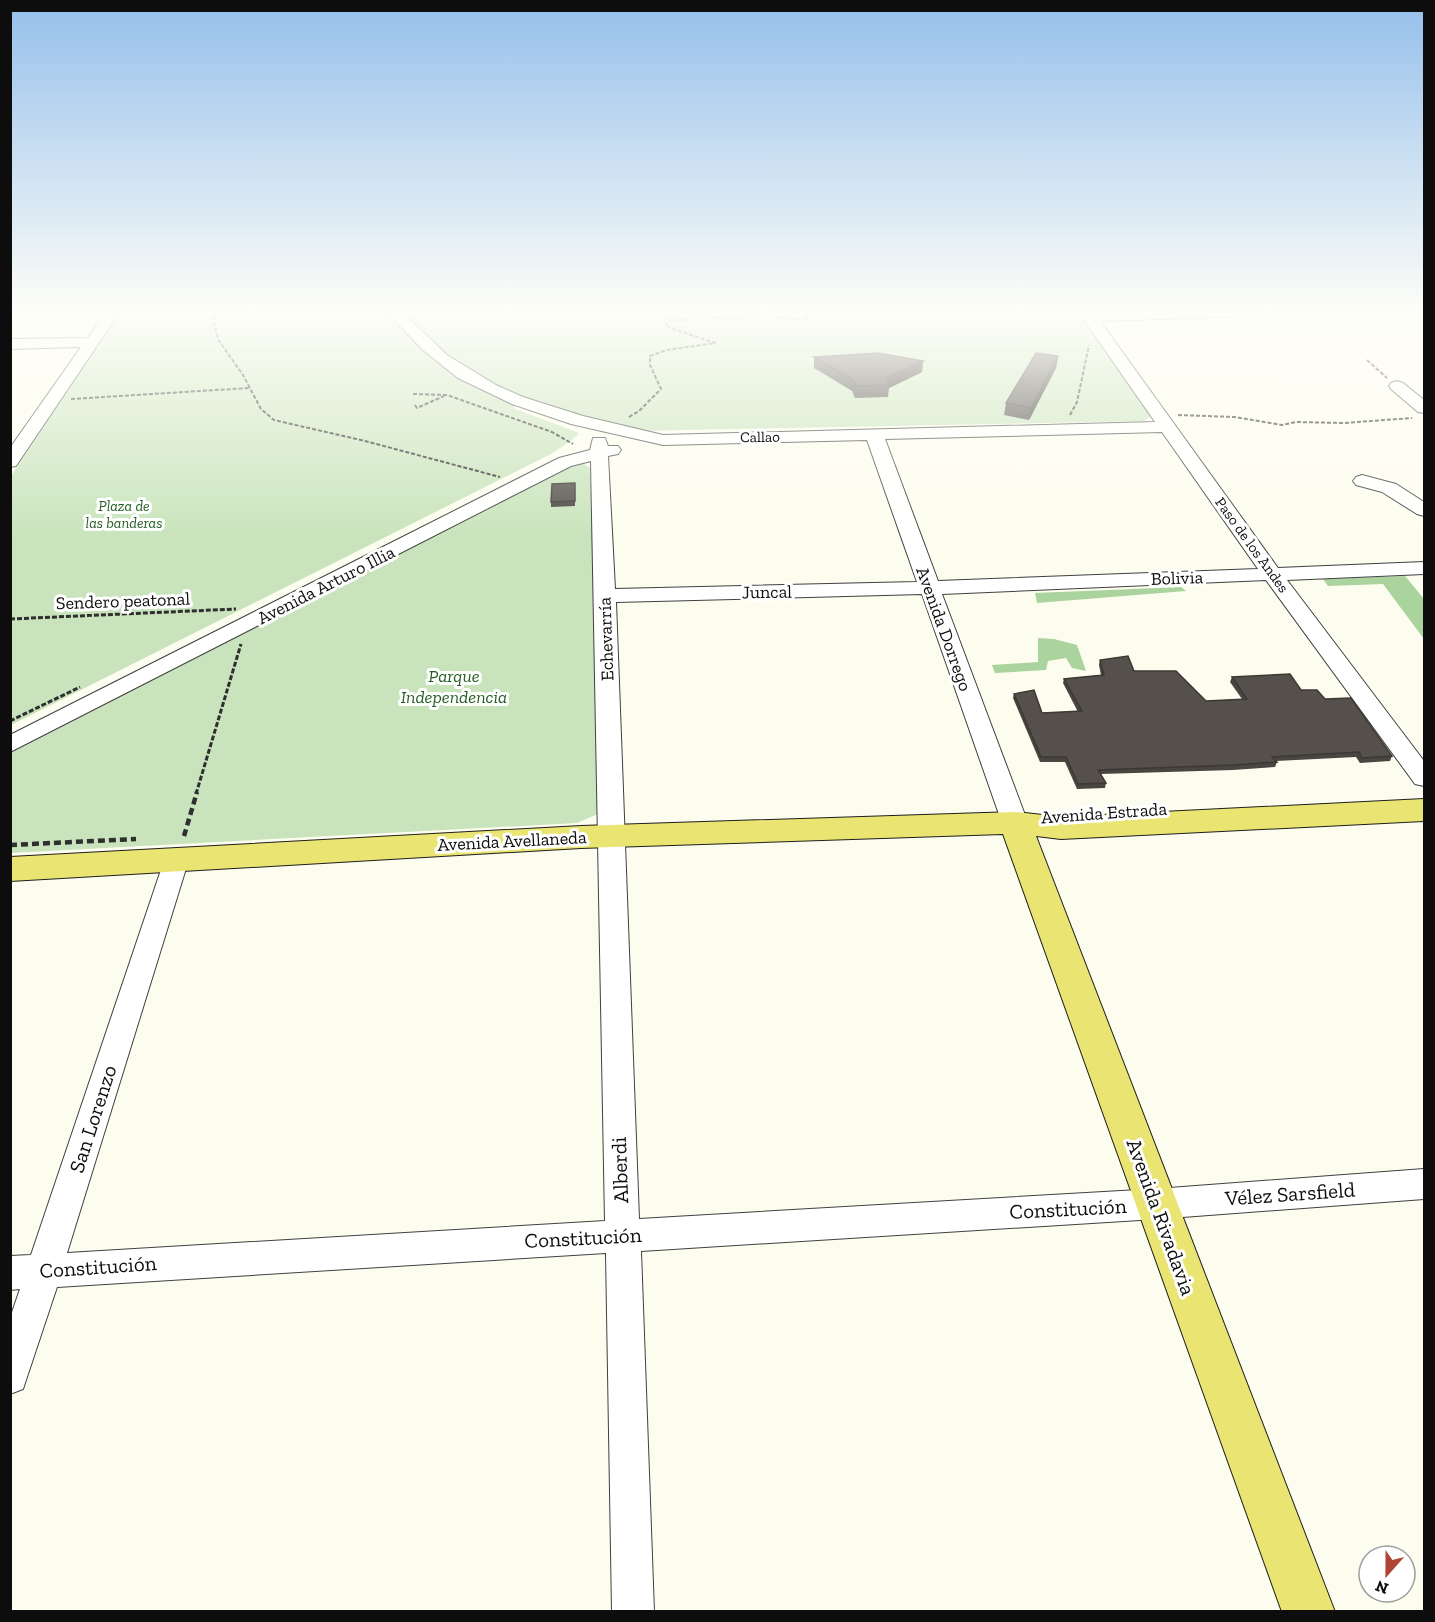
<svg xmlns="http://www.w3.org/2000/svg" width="1435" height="1622" font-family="'Zilla Slab',serif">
  <rect width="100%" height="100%" fill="#fdfdef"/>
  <g fill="#c9e4bc">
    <path d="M 120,310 L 384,310 L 417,343 L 519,403 L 513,408 L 579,433 C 576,438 557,450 551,454 L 11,725 L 11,476 L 95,350 L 105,337 L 103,335 Z"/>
    <path d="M 398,310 L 684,310 L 723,314 L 721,317 L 733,318 L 735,316 L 805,321 L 812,318 L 811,310 L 995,310 L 1001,315 L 1071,310 L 1082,320 L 1151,416 L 1144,421 L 633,431 L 534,402 L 492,383 L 449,358 Z"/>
    <path d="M 574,463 L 583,463 L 590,468 L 603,806 L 600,813 L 577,823 L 11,853 L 11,752 Z"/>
  </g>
  <g fill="#abd39d">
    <path d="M 1405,576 L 1424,599 L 1424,639 L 1383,584 L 1328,586 L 1323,579 Z"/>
    <path d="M 1181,587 L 1186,591 L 1037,603 L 1035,593 Z"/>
    <path d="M 1038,638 L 1054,639 L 1077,645 L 1086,671 L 1072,668 L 1066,658 L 1048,661 L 1046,670 L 995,673 L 992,665 L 1038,662 Z"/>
  </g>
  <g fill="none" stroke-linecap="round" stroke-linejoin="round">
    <defs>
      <g id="minor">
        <path d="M 107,310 L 121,310 L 16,466 L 10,467 L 10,448 L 81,347 L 10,349 L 10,339 L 88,338 Z"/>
        <path d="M 385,310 L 400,310 L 447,355 L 496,385 L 523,397 L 583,416 L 663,435 L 1155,422 L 1077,310 L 1091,310 L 1093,312 L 1318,310 L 1311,314 L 1100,321 L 1278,568 L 1424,562 L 1424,574 L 1287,580 L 1424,761 L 1424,786 L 1415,784 L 1266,580 L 942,594 L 1028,823 L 1024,829 L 1015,832 L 1006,829 L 1002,823 L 922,594 L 616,602 L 639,1219 L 1156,1189 L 1424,1169 L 1424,1199 L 1156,1219 L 641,1251 L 654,1612 L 612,1612 L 606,1253 L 57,1287 L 23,1389 L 10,1394 L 10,1318 L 20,1289 L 10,1290 L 10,1256 L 31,1255 L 166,855 L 175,853 L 184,855 L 188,862 L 67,1253 L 605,1221 L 591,461 L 571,466 L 10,752 L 10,735 L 559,458 L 590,450 L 593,438 L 605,438 L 608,446 L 618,446 L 621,450 L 618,454 L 608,456 L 615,589 L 917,582 L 867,440 L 663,445 L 571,424 L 512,404 L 458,378 L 423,350 ZM 1162,432 L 1258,569 L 938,581 L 885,439 Z"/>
        <path d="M 692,310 L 768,310 L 766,313 C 752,317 701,321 692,310 Z"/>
        <path d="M 1397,381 L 1403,383 L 1424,400 L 1424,413 L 1418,412 L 1391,389 L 1389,386 L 1391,383 Z"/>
        <path d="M 1362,475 L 1396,484 L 1424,502 L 1424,516 L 1417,514 L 1382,492 L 1356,485 L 1353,481 L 1356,477 Z"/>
      </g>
      <path id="major" d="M 1424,799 L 1424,821 L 1061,839 L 1036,836 L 1335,1612 L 1282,1612 L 1003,834 L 581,848 L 10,881 L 10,857 L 581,826 L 1015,812 L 1061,817 Z"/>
    </defs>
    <use href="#minor" stroke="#404040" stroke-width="2"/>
    <use href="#major" stroke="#1e1e1e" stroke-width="2"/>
    <g stroke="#2f2f2f" stroke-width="2" stroke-dasharray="4 2" stroke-linecap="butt">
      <path d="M 215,310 L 214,324 L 219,341 L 243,375 L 261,409 L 274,420 L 365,441 L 500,477"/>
      <path d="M 773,317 L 803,320 L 807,319 L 807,310"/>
      <path d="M 1367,360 L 1387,378"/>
      <path d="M 413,394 L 447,395 L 552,432 L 573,444"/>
      <path d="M 71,399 L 249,388"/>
      <path d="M 415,405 L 417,408 L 444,396"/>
      <path d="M 1070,415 L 1077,402 L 1089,345"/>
      <path d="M 1178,415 L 1235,417 L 1282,425 L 1296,422 L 1344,423 L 1412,418"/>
      <path d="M 629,417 L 639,411 L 661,389 L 650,365 L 650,356 L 667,350 L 715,343 L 665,326 L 669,320 L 691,320"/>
    </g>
    <g stroke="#2f2f2f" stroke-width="3" stroke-dasharray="5 2" stroke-linecap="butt">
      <path d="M 10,619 L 236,609"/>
      <path d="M 10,721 L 80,687"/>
      <path d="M 196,794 L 241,644"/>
    </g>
    <g stroke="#2f2f2f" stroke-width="4.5" stroke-dasharray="7 4" stroke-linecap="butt">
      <path d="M 184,836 L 197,792"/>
      <path d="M 10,845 L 136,839"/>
    </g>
    <use href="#minor" fill="#fff" fill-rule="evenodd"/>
    <use href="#major" fill="#eae472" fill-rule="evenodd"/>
    <path stroke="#2f2f2f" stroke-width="2" stroke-dasharray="4 2" stroke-linecap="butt" d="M 726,316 L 733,310"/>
  </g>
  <g fill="#494540">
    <path d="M 1058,356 L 1056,368 L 1029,420 L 1004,415 L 1006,403 Z"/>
    <path d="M 814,357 L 923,361 L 922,372 L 889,388 L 888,397 L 855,398 L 852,391 L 814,368 Z"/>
    <path d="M 575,487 L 575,506 L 551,507 L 551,502 Z"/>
    <path d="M 1100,660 L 1134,671 L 1206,701 L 1242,699 L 1230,682 L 1232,677 L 1301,690 L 1325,699 L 1392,756 L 1390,761 L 1360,763 L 1356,757 L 1276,761 L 1277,762 L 1275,767 L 1233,770 L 1101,774 L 1106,783 L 1105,788 L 1077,789 L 1065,762 L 1040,762 L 1013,698 L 1014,694 L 1042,713 L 1078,712 L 1063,683 L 1064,679 L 1101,675 L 1099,665 Z"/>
  </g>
  <g fill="#3c3834">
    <path d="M 1058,356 L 1056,368 L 1029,420 L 1031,408 Z"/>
    <path d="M 923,361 L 922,372 L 889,388 L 887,378 Z"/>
  </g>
  <g fill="#55504b" stroke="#3c3834" stroke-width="1.5">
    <path d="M 878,353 L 923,361 L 887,378 L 889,385 L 856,386 L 853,380 L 814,357 Z"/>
    <path d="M 1036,353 L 1058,356 L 1031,408 L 1006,403 Z"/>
    <path d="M 575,483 L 575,501 L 551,502 L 552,484 Z"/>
    <path d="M 1128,656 L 1134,671 L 1176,671 L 1206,701 L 1247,699 L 1232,677 L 1290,674 L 1301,690 L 1317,690 L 1325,699 L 1351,698 L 1392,756 L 1362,758 L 1359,752 L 1272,757 L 1277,762 L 1234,765 L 1098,770 L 1106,783 L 1078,784 L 1066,757 L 1041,757 L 1014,694 L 1034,690 L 1042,713 L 1082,711 L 1064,679 L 1104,675 L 1100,660 Z"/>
  </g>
  <linearGradient id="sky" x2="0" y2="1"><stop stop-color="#95bfeb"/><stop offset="0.58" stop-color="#fefef8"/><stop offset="1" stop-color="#fefef8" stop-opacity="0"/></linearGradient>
  <rect width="1435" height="537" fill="url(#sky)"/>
  <g text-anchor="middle" stroke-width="6" stroke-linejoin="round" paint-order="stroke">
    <g font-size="15" fill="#0d0d0d" stroke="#fff">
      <text transform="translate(760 437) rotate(-1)" y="5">Callao</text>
      <text transform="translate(1252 545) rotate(54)" y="5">Paso de los Andes</text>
    </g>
    <g font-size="15" font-style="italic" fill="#255e24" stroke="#fff">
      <text x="124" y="511">Plaza de<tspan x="124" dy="17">las banderas</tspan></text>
    </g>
    <g font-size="18" fill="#0d0d0d" stroke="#fff">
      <text transform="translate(1177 578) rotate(-2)" y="6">Bolivia</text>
      <text transform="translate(326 585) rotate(-27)" y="6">Avenida Arturo Illia</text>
      <text transform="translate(767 592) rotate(-1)" y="6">Juncal</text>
      <text transform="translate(123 601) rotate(-2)" y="6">Sendero peatonal</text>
      <text transform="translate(944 629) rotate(70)" y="6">Avenida Dorrego</text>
      <text transform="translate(606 639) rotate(-92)" y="6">Echevarría</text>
      <text transform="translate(1104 813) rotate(-4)" y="6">Avenida Estrada</text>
      <text transform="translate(512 841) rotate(-3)" y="6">Avenida Avellaneda</text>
    </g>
    <g font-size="18" font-style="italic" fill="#255e24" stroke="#fff">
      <text x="454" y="682">Parque<tspan x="454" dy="21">Independencia</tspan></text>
    </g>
    <g font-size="21" fill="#0d0d0d" stroke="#fff">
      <text transform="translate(93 1119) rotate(-72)" y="7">San Lorenzo</text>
      <text transform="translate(620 1170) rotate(-92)" y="7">Alberdi</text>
      <text transform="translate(1290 1194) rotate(-4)" y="7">Vélez Sarsfield</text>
      <text transform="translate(1068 1209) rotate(-3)" y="7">Constitución</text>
      <text transform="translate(1161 1217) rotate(70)" y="7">Avenida Rivadavia</text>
      <text transform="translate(583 1238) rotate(-3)" y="7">Constitución</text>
      <text transform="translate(98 1267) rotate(-4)" y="7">Constitución</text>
    </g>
  </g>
  <rect width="1435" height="1622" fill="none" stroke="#0d0d0d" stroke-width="24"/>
  <g transform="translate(1387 1574) rotate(201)"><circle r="28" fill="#ffffff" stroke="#9e9e9e" stroke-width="1.5"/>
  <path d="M0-4.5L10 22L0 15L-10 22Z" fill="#ae4534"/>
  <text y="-9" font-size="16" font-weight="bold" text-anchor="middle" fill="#0d0d0d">N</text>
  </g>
</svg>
